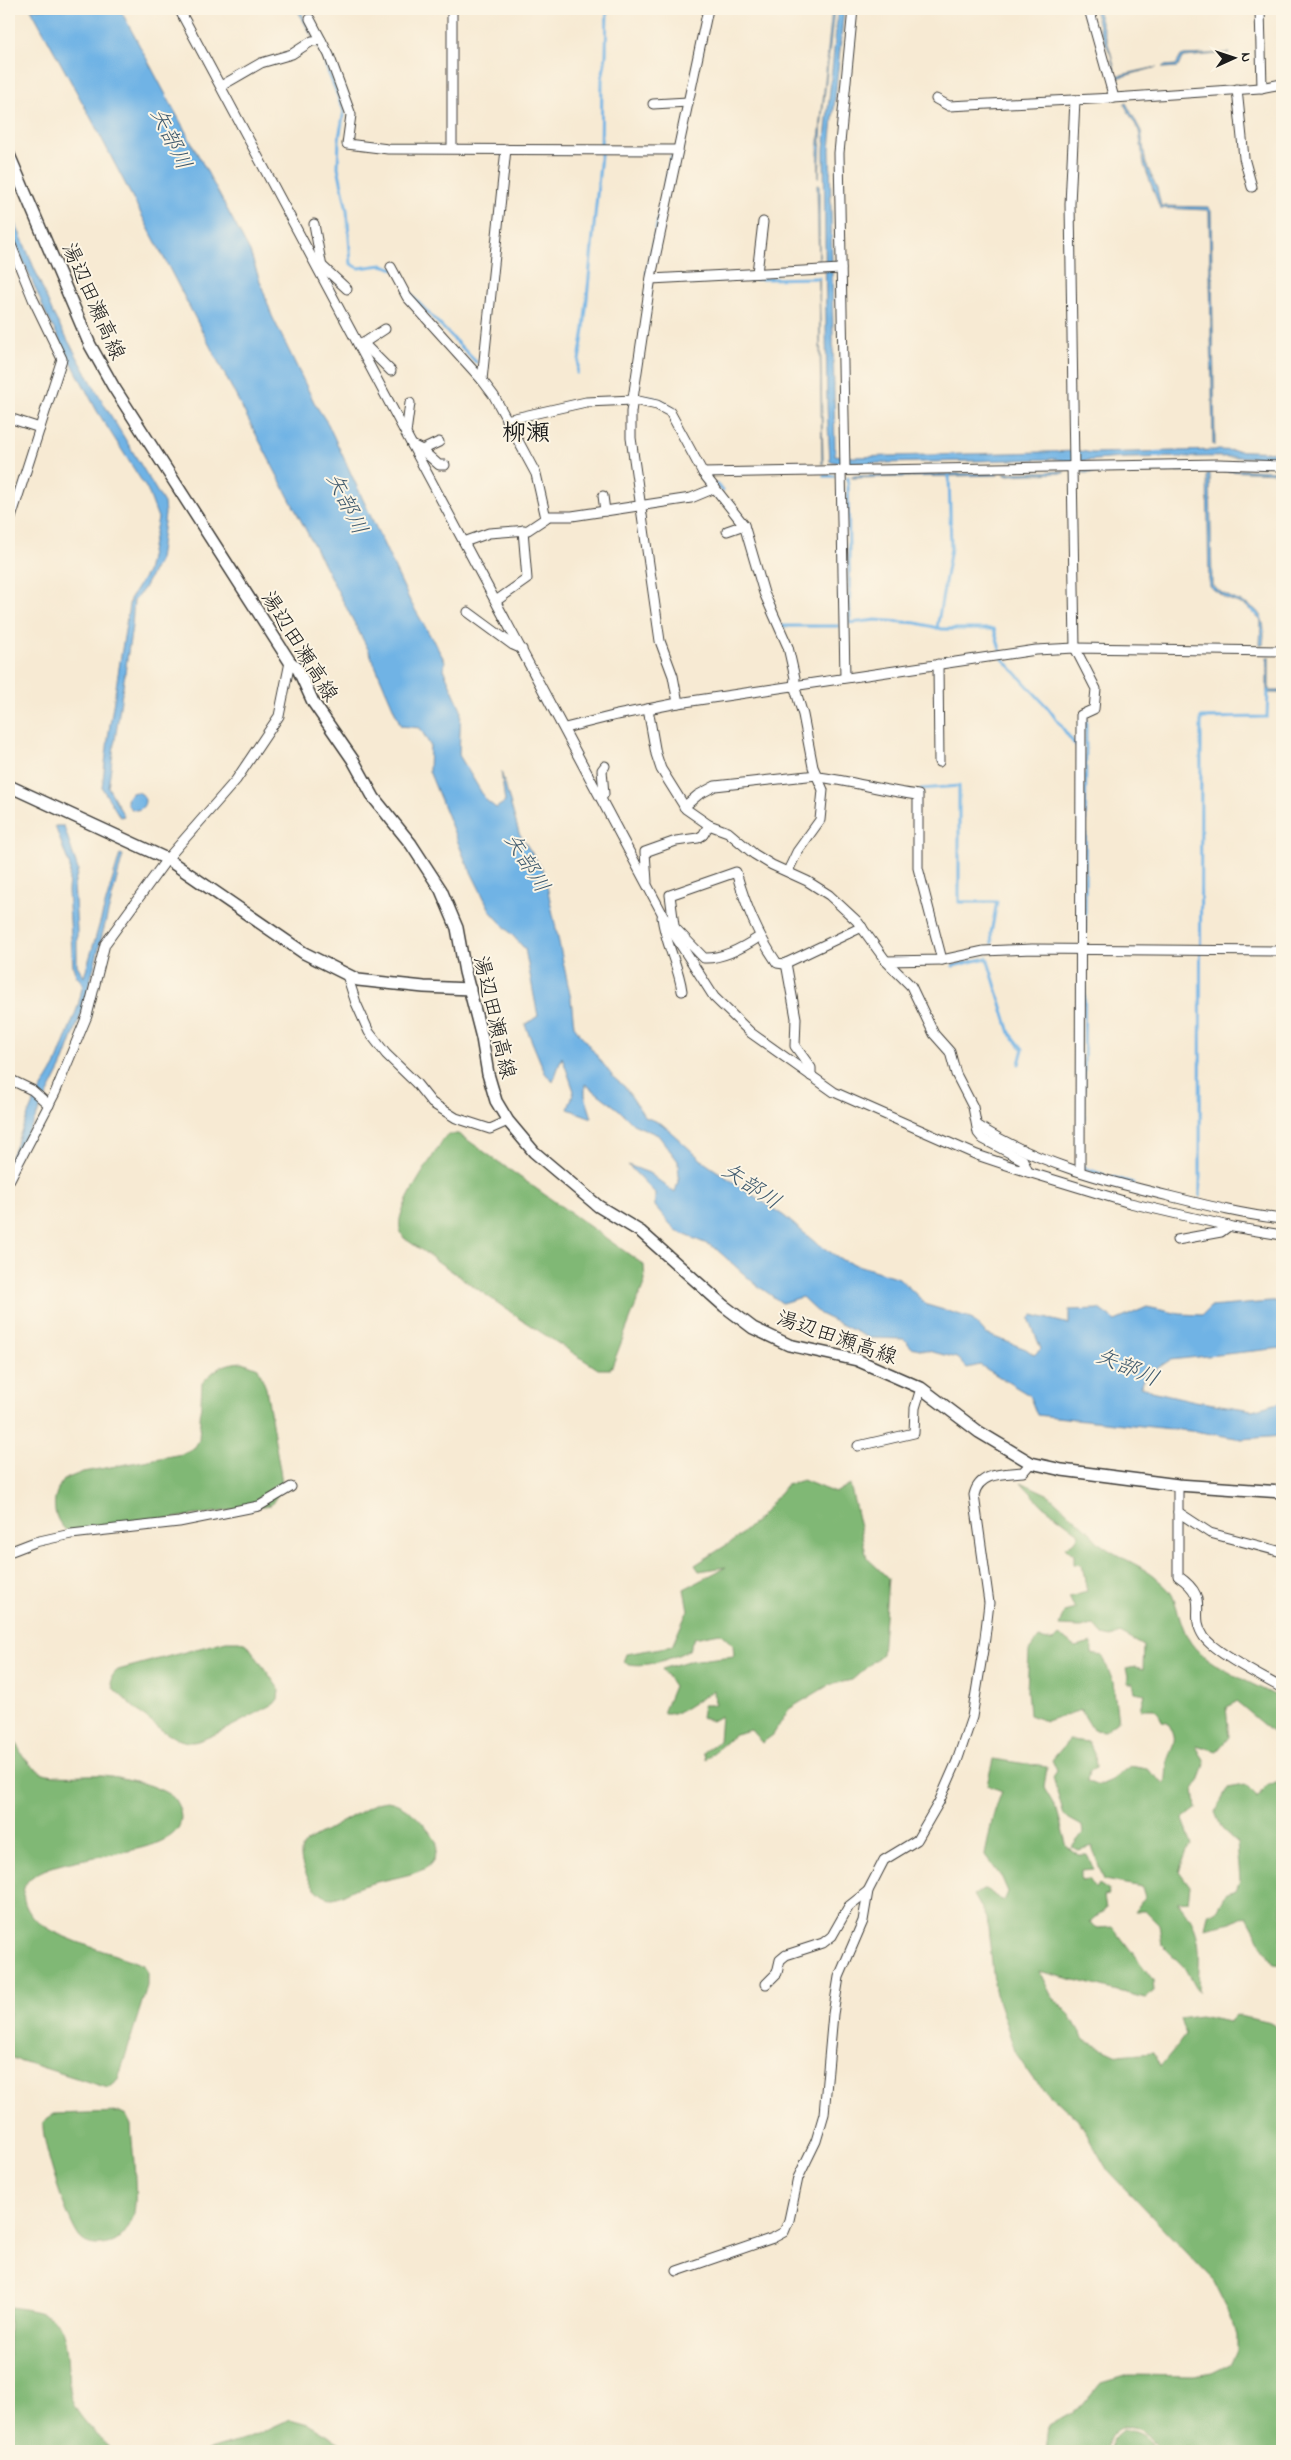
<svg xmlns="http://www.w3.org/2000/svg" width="1291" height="2460" font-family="'Indie Flower','Klee One',sans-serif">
  <rect width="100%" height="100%" fill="#fcf5e5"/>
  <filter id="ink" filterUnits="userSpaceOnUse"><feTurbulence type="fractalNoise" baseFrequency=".02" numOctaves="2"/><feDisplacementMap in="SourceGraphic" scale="10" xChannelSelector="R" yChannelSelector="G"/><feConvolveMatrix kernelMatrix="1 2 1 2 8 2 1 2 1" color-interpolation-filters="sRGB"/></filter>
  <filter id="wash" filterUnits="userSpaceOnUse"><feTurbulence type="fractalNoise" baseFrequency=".0096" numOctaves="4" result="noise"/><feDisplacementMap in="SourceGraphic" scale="20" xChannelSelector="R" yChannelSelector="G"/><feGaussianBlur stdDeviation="1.12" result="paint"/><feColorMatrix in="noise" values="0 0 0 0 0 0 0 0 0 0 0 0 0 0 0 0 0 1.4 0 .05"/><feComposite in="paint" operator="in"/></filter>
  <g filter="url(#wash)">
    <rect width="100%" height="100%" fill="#f7ead3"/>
    <g fill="#80b874" stroke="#4e6a48">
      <path d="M 449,1134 L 458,1134 L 469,1141 L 644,1265 L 645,1281 L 611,1369 L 598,1369 L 525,1322 L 404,1238 C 400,1232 399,1226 400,1219 C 405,1196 431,1160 444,1138 Z"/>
      <path d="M 243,1362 L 258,1368 L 266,1388 L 282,1482 L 280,1491 L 271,1505 L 68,1532 C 51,1518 51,1498 63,1480 L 83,1472 L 182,1454 L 195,1447 L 199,1440 L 202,1383 C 215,1369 223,1363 243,1362 Z"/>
      <path d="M 803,1480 L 835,1493 L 850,1484 L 867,1558 L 888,1578 L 882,1654 L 852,1680 L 829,1685 L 789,1709 L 773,1735 L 762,1743 L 751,1730 L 735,1734 L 706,1759 L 703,1752 L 719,1741 L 721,1716 L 712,1721 L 701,1717 L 703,1705 L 715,1705 L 714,1690 L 678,1713 L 663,1713 L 674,1686 L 662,1669 L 688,1661 L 734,1656 L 733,1645 L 720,1633 L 694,1638 L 689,1650 C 670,1659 643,1670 623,1662 L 626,1654 L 672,1646 L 688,1610 L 684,1589 L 726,1567 L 699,1571 L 695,1565 L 736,1539 L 760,1517 L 786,1485 Z"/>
      <path d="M 1021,1482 L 1049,1495 L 1090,1532 C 1101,1552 1138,1562 1155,1577 C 1161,1583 1170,1589 1173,1597 C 1179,1612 1182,1630 1191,1643 C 1207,1666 1257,1685 1282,1699 L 1282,1740 L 1236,1702 L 1226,1707 L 1229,1737 L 1217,1751 L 1196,1745 L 1205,1763 L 1200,1780 L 1194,1788 L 1196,1809 L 1183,1819 L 1192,1845 L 1187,1851 L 1179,1871 L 1190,1886 L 1188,1901 L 1178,1902 C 1205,1933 1199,1953 1198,1992 L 1184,1967 L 1162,1945 L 1159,1924 L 1146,1911 L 1135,1911 L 1145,1897 L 1142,1887 L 1104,1880 L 1092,1846 L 1079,1850 L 1072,1847 L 1083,1833 L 1082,1826 L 1064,1816 L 1053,1777 L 1057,1771 L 1052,1760 L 1069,1740 L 1089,1742 L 1095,1755 L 1096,1768 L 1089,1771 L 1087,1781 L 1098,1786 L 1112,1780 L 1130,1766 L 1147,1769 L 1165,1784 C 1167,1776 1166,1768 1168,1760 C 1172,1741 1180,1744 1168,1723 L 1162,1722 L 1159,1714 L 1154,1709 L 1141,1709 L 1145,1694 L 1135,1692 L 1133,1683 L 1127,1683 L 1128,1676 L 1126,1669 L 1135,1667 L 1143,1669 L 1144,1646 L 1120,1633 L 1111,1637 L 1103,1635 L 1094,1625 L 1081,1627 L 1059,1626 L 1064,1612 L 1075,1609 L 1069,1597 L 1087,1592 L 1082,1565 L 1074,1564 L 1074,1555 L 1065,1547 L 1076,1540 L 1079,1533 L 1042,1505 Z"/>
      <path d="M 1059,1635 L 1075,1647 L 1092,1643 L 1092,1654 L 1103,1656 L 1113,1682 L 1118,1721 L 1105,1731 L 1093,1730 L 1081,1710 L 1046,1721 L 1029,1715 L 1027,1690 L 1029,1651 L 1039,1638 L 1053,1641 Z"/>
      <path d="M 226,1641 L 239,1641 L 247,1644 L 279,1689 L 278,1699 L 274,1704 C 258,1712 207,1741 193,1742 C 169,1744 132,1705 114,1689 C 110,1681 110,1676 118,1670 Z"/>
      <path d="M 9,1727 C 17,1745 23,1763 41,1772 C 54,1778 86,1774 101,1775 C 120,1776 155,1785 170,1795 C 174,1797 179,1806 180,1811 C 196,1870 9,1842 24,1900 C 26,1909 33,1919 41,1924 C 69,1943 111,1952 143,1965 L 147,1971 L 147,1986 L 118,2080 L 108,2088 L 9,2057 Z"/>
      <path d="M 993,1759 L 1047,1767 L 1044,1788 L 1057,1810 L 1067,1847 L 1079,1855 L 1087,1855 L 1094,1869 L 1081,1870 L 1081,1880 L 1089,1879 L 1096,1889 L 1099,1884 L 1108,1890 L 1109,1895 L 1104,1896 L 1106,1909 L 1089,1923 L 1098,1928 L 1113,1927 L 1153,1980 L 1154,1991 L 1145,1998 L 1039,1971 L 1052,1997 L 1070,2015 L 1084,2040 L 1118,2055 L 1153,2052 L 1160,2067 C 1168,2056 1177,2047 1185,2035 L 1180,2019 L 1199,2016 L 1229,2022 L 1236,2015 L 1270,2023 L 1282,2030 L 1282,2451 L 1159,2451 C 1155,2443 1148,2435 1140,2430 C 1123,2420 1107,2434 1106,2451 L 1046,2451 L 1049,2425 L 1082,2406 L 1101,2383 L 1128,2375 L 1194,2376 L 1212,2373 L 1230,2364 L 1236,2352 L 1236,2336 L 1229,2311 L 1214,2281 L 1108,2171 L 1080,2122 L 1033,2079 L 1016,2054 L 995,1991 L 987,1918 L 974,1895 L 985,1889 L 1004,1901 L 1008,1892 L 1002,1878 L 985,1855 L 993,1816 L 1002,1791 L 987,1785 Z"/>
      <path d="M 1278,1782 L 1282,1784 L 1282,1965 L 1273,1964 L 1247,1916 L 1231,1922 L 1205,1928 L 1208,1914 L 1216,1912 L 1226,1894 L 1236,1890 L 1240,1880 L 1237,1843 L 1222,1829 L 1215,1812 L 1228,1788 L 1245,1785 L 1258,1798 L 1265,1788 Z"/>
      <path d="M 387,1801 C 408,1804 426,1825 437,1843 C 437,1853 434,1864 424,1869 C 406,1878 375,1880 354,1889 C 348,1892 340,1897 333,1898 C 316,1899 300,1868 301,1854 C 301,1849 304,1845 308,1841 L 376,1803 Z"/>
      <path d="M 120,2112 L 126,2115 L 131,2125 C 132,2149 139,2195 133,2217 C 129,2228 121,2242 108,2244 C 99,2246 87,2246 80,2238 C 67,2222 41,2142 43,2122 L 53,2114 Z"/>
      <path d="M 9,2307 C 61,2313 65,2320 68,2371 C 69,2380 68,2390 71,2398 C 76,2416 101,2439 114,2451 L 9,2451 Z"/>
      <path d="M 290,2419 L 308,2424 L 354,2451 L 206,2451 L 247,2439 Z"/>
      <path d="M 1123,2430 C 1139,2431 1148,2436 1156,2451 L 1110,2451 C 1110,2441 1114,2436 1123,2430 Z"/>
    </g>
    <g fill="#6fb3e5" stroke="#466880">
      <path d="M 31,9 L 120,9 L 250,252 L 272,316 L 315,404 L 328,424 L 410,601 L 445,661 L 444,671 L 461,709 L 459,755 L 486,800 L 496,808 L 505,802 L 501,771 L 519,833 L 544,872 L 571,999 L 574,1026 L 614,1078 L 625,1087 L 645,1117 L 662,1124 L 705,1163 L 784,1216 L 816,1243 L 844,1261 L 899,1278 L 927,1305 L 971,1318 L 986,1334 L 1026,1349 L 1034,1355 L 1041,1349 L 1029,1319 L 1033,1315 L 1069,1324 L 1069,1310 L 1099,1309 L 1115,1321 L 1147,1307 L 1180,1314 L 1202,1315 L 1210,1307 L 1282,1301 L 1282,1348 L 1170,1360 L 1147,1375 L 1140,1386 L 1152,1391 L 1195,1401 L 1252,1410 L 1282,1402 L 1282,1436 L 1242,1439 L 1200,1432 L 1037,1415 L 1029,1395 L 980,1365 L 967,1368 L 958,1358 L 911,1347 L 904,1339 L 869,1338 L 820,1314 L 802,1297 L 782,1303 L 754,1283 L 714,1247 L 676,1231 L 655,1206 L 655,1193 L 628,1165 L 649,1173 L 675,1193 L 679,1177 L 678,1161 L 658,1135 L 633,1124 L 618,1109 L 585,1084 L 585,1096 L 592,1118 L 568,1109 L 574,1091 L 562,1057 L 553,1082 L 545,1073 L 525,1025 L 538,1016 L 525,949 L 491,912 L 466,862 L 429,771 L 430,745 L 420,728 L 401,726 L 369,651 L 92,120 Z"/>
      <path d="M 297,9 L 300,9 L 327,66 Z"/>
      <path d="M 832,9 L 834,9 L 822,117 L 819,179 L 818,152 Z"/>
      <path d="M 838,9 L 844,9 L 830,149 L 835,455 L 853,457 L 1081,451 L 1092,453 L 1217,450 L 1282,452 L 1282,458 C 1231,456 1179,457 1128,458 C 1104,458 1077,464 1055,459 L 842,464 L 830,461 L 827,407 L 824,150 Z"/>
      <path d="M 1094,9 L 1097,9 C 1104,33 1112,51 1116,76 L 1157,67 L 1117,78 L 1120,92 L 1118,93 L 1111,55 L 1101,33 Z"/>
      <path d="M 1230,53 L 1185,57 L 1182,58 L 1178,67 L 1163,68 L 1163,66 L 1176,65 L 1181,56 L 1184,55 Z"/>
      <path d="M 1126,103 L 1141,131 L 1146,164 L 1157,188 L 1161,206 L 1208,207 L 1211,211 L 1215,445 L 1213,445 L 1209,212 L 1207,210 L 1160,208 L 1144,165 L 1139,131 L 1124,104 Z"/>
      <path d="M 817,185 L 819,185 L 819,266 Z"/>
      <path d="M 9,207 L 53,314 L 105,406 L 164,503 L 165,514 L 159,560 L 143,590 L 134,600 L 132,626 L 108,787 L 124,816 L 120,817 L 102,788 L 109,731 L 130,599 L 147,572 L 158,518 L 148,491 L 97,411 L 47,316 L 9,227 Z"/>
      <path d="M 819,278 L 823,464 L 822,464 Z"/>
      <path d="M 1218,469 L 1282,471 L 1282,473 L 1219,471 L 1080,473 L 1080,471 Z"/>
      <path d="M 1064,471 L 1064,473 L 1005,475 L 1004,473 Z"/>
      <path d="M 998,473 L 998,475 L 852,478 L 852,476 Z"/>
      <path d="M 1210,473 L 1212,585 C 1238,610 1270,596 1263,645 L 1260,645 L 1261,621 L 1246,606 L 1225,598 L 1209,586 L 1207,474 Z"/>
      <path d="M 1267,657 L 1269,657 L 1269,691 L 1282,691 L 1282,693 L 1267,693 Z"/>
      <circle cx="136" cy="801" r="9"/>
      <path d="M 55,826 L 64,826 L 78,870 L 74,885 L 77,929 L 77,965 L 84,977 L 120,854 L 123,855 L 83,1009 L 62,1066 L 9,1170 L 9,1161 L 33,1103 L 55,1066 L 78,1006 L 83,984 L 76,975 L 73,967 L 68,891 L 70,867 Z"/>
    </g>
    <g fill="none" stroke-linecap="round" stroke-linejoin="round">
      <g stroke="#6fb3e5" stroke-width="3">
        <path d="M 325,64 L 344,111 L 339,138 L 338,167 L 347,210 L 351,264 L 359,268 L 382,265 L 398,270 L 412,296 L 476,362"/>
        <path d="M 647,273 L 671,157"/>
        <path d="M 708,280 L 819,278"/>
        <path d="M 577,373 L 584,329 L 601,154 L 602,79 L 606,56 L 607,9"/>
        <path d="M 641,397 C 653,397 664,400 672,409"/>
        <path d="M 824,476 L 834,476"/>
        <path d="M 848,477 L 850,623 L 876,620 L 917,623 L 942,629 L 994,629 L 1003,659 L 1048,708 L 1075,745 L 1077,744"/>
        <path d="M 717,484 L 723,491"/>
        <path d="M 782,626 L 838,626"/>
        <path d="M 937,628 L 951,548 L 949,475"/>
        <path d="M 921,789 L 959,786 L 959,902 L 997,902 L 991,933 L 992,943"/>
        <path d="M 953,966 L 987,958 L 1010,1033 L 1023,1049 L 1019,1064"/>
        <path d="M 1084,1119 L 1086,719"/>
        <path d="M 1084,1165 L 1084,1168 L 1104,1175"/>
        <path d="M 1112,1177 L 1133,1183"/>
        <path d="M 1200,1196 L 1201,718 L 1267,717 L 1268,691"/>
      </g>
    </g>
  </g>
  <g filter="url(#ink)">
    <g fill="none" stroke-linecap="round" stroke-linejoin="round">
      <defs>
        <g id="street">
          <path d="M 179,9 L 670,928 L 714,997 L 751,1033 L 834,1092 L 977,1155 L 1028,1172 L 1130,1203 L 1233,1227 L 1282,1235"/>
          <path d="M 1089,9 L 1114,98"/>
          <path d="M 1260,9 L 1262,88"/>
          <path d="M 310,19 L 329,55 L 351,115 L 347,144 L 388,149 L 678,150"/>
          <path d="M 221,86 L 261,63 L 292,54 L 312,41 L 321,40"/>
          <path d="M 1237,89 L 1244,158 L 1252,187"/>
          <path d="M 936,99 L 949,106 L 1114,98 L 1260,88 L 1282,84"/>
          <path d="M 653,104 L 688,102"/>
          <path d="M 452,148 L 452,9"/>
          <path d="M 314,224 L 323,273"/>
          <path d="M 9,240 L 33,299 L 62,359 L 9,524"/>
          <path d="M 320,264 L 347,289"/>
          <path d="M 391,267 L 407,297 L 482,380 L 494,396 L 536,474 L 546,518 L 528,530 L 489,533 L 464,542"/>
          <path d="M 757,273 L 763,222"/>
          <path d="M 651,279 L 841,269"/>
          <path d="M 363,343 L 391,371"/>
          <path d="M 359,346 L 385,329"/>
          <path d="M 482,380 L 506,149"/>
          <path d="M 9,418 L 40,428"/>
          <path d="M 506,420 L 586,402 L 634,400 L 657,405 L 670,412 L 703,473 L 744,525 L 764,593 L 788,647 L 795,678 L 794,685 L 803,715 L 813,767 L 823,790 L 820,820 L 797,852 L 788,871"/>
          <path d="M 406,433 L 410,403"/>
          <path d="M 412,445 L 422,450 L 439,465 L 445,465"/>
          <path d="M 422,450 L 439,442"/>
          <path d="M 1072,466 L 1075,648 L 1096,689 L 1094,709 L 1081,715 L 1080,1170"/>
          <path d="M 1074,466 L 1070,204 L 1075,100"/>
          <path d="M 841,470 L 845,677"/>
          <path d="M 845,470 L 839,153 L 853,9"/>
          <path d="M 703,473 L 1218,464 L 1282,466"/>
          <path d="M 603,496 L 605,511"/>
          <path d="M 546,516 L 572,516 L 691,498 L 715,488"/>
          <path d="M 727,531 L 744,525"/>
          <path d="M 496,601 L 527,579 L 523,530"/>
          <path d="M 468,612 L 513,645 L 522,649"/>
          <path d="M 938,664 L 939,762"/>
          <path d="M 678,703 L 673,676 L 660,641 L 631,438 L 631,412 L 651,277 L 708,9"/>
          <path d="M 648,709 L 656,754 L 661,769 L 686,809 L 709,825 L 728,832 L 754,854 L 772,865 L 807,881 L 829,895 L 857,921 L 886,961 L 911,986 L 934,1034 L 950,1052 L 956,1074 L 973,1107 L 978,1133 L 983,1139 L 1023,1160 L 1028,1172"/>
          <path d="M 565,728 L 617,715 L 678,703 L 1036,650 L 1075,648 L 1282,651"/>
          <path d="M 818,777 C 852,781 884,791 918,795 L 918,868 L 942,960"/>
          <path d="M 601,798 L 604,794 L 602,770 L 605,766"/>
          <path d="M 684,807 L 698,795 L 715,786 L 817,775"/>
          <path d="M 647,882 L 645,852 L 676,841 L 698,838 L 703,835 L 709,825"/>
          <path d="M 662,917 C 665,943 679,966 682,991"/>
          <path d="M 675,928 L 704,958 C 723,959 744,947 759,937"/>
          <path d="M 675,933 L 670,895 L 736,872 C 746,906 757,934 777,963 L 784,964 L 862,927"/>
          <path d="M 886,961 L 942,960 L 984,951 L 1032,949 L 1282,951"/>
          <path d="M 786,963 L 796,1018 L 795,1046 L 811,1068 L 811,1076"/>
          <path d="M 347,975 L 356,1003 L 369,1032 L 386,1054 L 416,1083 L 432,1103 L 456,1118 L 490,1129 L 508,1121"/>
          <path d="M 9,1079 L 32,1090 L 49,1105"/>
          <path d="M 977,1125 C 1035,1163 1106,1181 1173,1197 C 1209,1206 1245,1215 1282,1219"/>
          <path d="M 9,1181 L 55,1093 L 87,1016 L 105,944 L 167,859 L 236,780 L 279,716 L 290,662"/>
          <path d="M 1177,1240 L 1221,1232 L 1229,1226"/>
          <path d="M 858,1446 L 914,1433 L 915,1408 L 921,1388"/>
          <path d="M 1178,1485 L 1178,1576 C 1213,1600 1187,1612 1204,1637 C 1215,1653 1264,1678 1282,1688"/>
          <path d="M 1178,1512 L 1210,1533 L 1282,1552"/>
          <path d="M 9,1552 L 35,1542 L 71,1534 L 179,1522 L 259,1506 L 291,1487"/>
          <path d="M 766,1984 L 777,1973 L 780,1960 L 786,1955 L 823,1943 L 832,1936 L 849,1906 L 868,1891"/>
          <path d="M 677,2271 L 773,2238 L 784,2232 L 789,2220 L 798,2178 L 816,2141 L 824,2114 L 833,2014 L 839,1977 L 863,1921 L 868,1891 L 884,1860 L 917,1840 L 939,1802 L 957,1761 L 972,1717 L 985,1638 L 989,1603 L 974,1495 C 979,1472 1004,1474 1023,1472 L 1031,1463"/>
        </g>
        <g id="secondary">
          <path d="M 9,155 L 90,345 L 113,386 L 290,662 L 298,669 L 313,702 L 353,760 L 374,798 L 411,844 L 441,890 L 457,928 L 465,972 L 482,1038 L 488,1074 L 496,1101 L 508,1121 L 534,1152 L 598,1206 L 641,1232 L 724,1306 L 753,1328 L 789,1345 L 857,1360 L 921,1388 L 979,1432 L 1031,1463 L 1062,1470 L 1178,1485 L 1282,1492"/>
          <path d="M 9,786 L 167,859 L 304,953 L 358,980 L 424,987 L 470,989"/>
        </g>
      </defs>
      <use href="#street" stroke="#3d3b37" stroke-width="11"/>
      <use href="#secondary" stroke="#3d3b37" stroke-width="14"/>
      <use href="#street" stroke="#fff" stroke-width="9"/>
      <use href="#secondary" stroke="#fff" stroke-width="11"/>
    </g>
  </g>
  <g text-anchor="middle" stroke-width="4" stroke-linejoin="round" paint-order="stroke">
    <g font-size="21" fill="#1c1c1c" stroke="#fcf5e5">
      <text transform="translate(94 301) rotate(66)" y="7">湯辺田瀬高線</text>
      <text transform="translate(300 646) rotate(58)" y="7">湯辺田瀬高線</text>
      <text transform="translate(495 1017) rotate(77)" y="7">湯辺田瀬高線</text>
      <text transform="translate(837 1337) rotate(19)" y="7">湯辺田瀬高線</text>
    </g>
    <g font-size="22" font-style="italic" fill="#3d586c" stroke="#fcf5e5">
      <text transform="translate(172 138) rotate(64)" y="8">矢部川</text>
      <text transform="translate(348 503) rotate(64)" y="8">矢部川</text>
      <text transform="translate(528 862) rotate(58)" y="8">矢部川</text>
      <text transform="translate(752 1185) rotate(34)" y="8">矢部川</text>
      <text transform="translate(1128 1366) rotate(23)" y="8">矢部川</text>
    </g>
    <g font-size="24" font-weight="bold" fill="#1c1c1c" stroke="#fcf5e5">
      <text x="526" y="440">柳瀬</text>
    </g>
  </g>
  <rect width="1291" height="2460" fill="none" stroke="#fcf5e5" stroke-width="30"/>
  <g transform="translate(1234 58) rotate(87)" stroke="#fcf5e5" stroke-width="4" paint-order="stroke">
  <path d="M0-4L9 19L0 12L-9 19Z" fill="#1c1c1c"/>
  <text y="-8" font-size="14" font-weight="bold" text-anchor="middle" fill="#1c1c1c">N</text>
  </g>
</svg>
